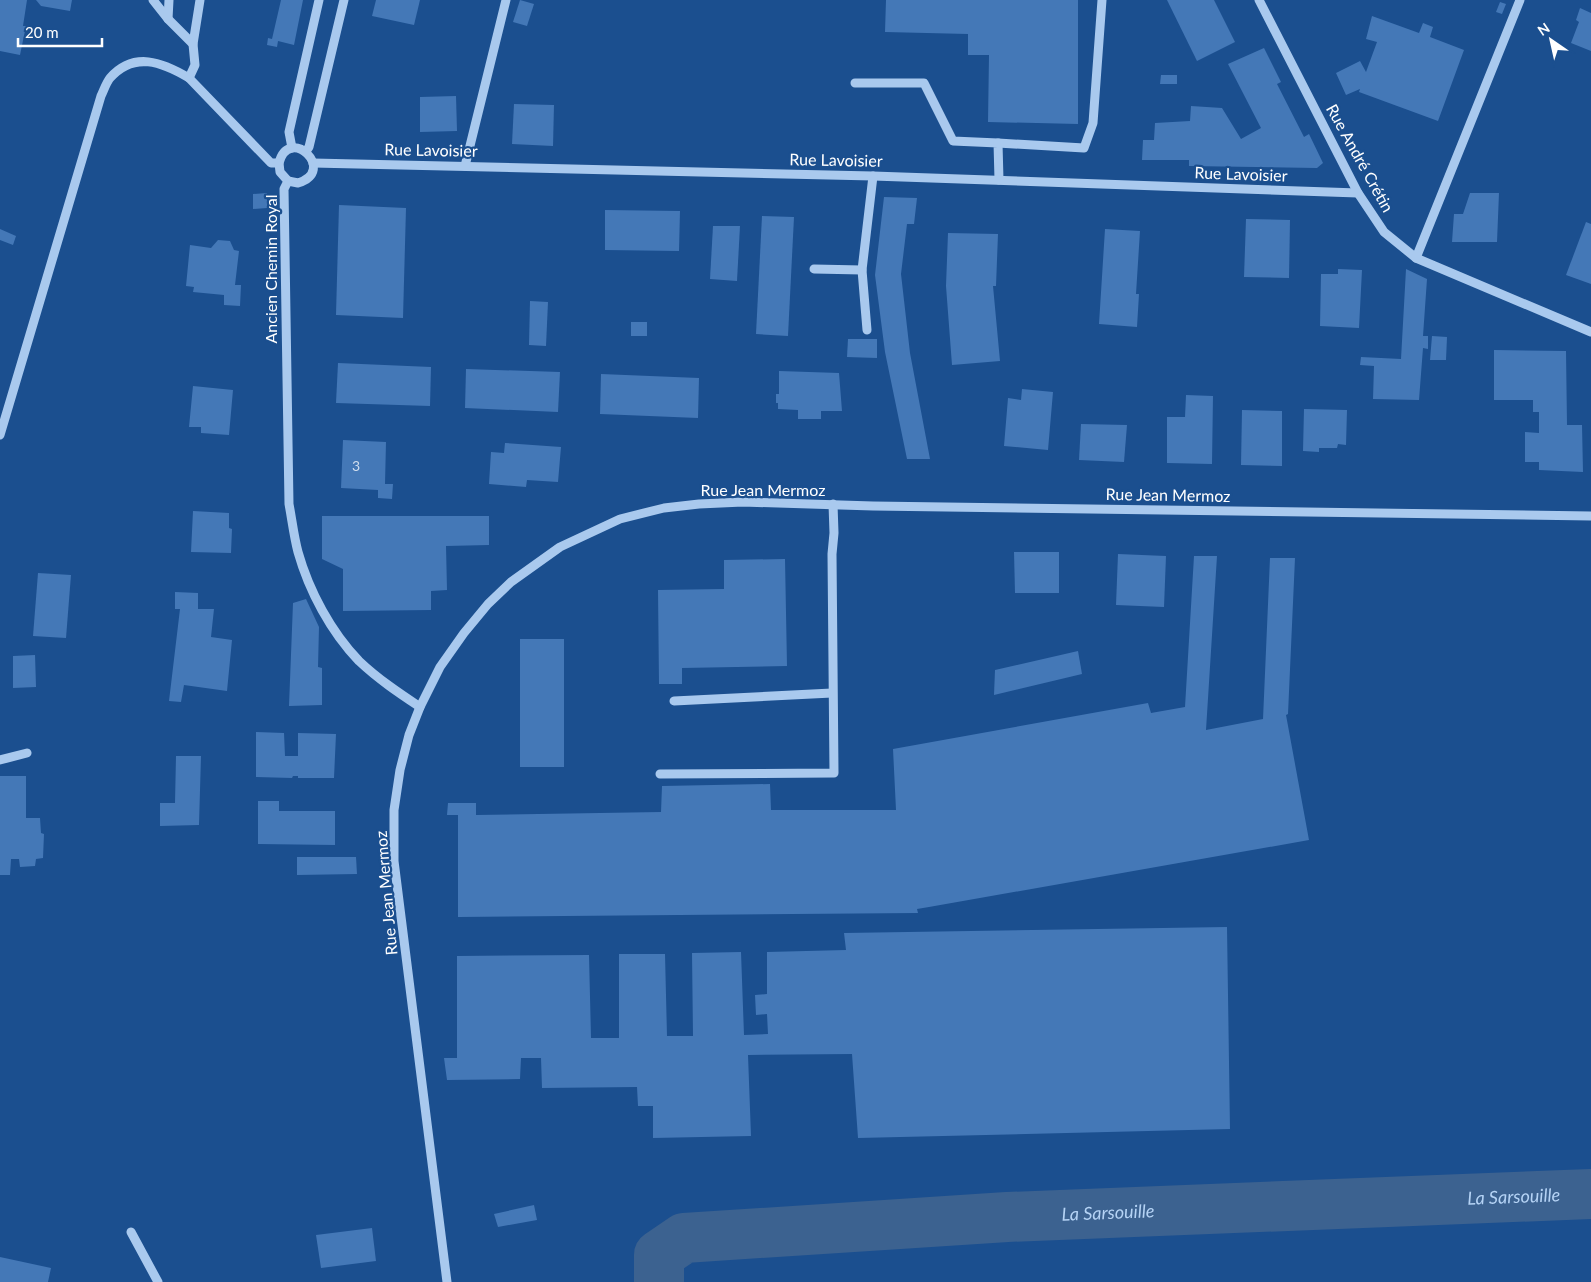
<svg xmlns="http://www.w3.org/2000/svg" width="1591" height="1282" font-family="Lato,sans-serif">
  <rect width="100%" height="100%" fill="#1b4f8f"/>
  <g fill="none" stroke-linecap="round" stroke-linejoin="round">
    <path stroke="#3c6290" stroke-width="50" id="s1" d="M 659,1282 L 659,1255 L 684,1238 L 1007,1217 L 1591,1194"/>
  </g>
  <g fill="#4478b7">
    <path d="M 0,0 L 27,0 L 23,26 L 26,26 L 20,55 L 0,51 Z"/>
    <path d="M 36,0 L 72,0 L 70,11 L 41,6 Z"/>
    <path d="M 281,0 L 303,0 L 294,45 L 278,41 L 277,47 L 267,45 L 268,38 L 272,39 Z"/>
    <path d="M 376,0 L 420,0 L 414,25 L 372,16 Z"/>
    <path d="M 520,0 L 534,4 L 527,26 L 513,22 Z"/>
    <path d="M 886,0 L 1078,0 L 1078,124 L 988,122 L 989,55 L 968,55 L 968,34 L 885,32 Z"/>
    <path d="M 1167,0 L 1214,0 L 1235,42 L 1197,61 Z"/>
    <path d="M 1500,2 L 1506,4 L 1502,14 L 1496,12 Z"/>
    <path d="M 1580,8 L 1591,13 L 1591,51 L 1571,43 L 1579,22 L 1576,20 Z"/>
    <path d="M 1372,16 L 1419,33 L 1423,23 L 1433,27 L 1430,37 L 1464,50 L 1438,121 L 1359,92 L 1360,89 L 1346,95 L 1336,73 L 1360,61 L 1366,72 L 1377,42 L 1366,39 Z"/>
    <path d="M 1264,48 L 1281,82 L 1277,84 L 1304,137 L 1309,134 L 1323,163 L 1317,168 L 1189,166 L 1189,160 L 1142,160 L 1143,140 L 1154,140 L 1155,123 L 1190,121 L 1191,106 L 1222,108 L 1241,139 L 1261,128 L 1228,64 Z"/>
    <path d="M 1161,75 L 1177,75 L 1177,84 L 1160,84 Z"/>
    <path d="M 456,96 L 457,131 L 420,132 L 420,97 Z"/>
    <path d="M 514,104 L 554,105 L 553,146 L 512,144 Z"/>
    <path d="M 267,193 L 267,208 L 253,209 L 253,194 Z"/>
    <path d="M 1470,193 L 1499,193 L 1497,242 L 1452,242 L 1454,214 L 1463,214 Z"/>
    <path d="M 884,197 L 917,198 L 914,224 L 907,224 L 901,274 L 910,353 L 930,459 L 907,459 L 885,352 L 875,275 Z"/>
    <path d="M 339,205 L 406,208 L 403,318 L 336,315 Z"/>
    <path d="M 605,210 L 680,211 L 679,251 L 605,250 Z"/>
    <path d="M 762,216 L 794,217 L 788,336 L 756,334 Z"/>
    <path d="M 1246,219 L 1290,220 L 1289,278 L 1244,277 Z"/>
    <path d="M 1586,222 L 1591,224 L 1591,284 L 1566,275 Z"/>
    <path d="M 713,226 L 740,226 L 737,281 L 710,279 Z"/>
    <path d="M 0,229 L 16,236 L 13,245 L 0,240 Z"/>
    <path d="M 1105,229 L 1140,231 L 1136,294 L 1139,294 L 1137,327 L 1099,324 Z"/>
    <path d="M 948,233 L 998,234 L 996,286 L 993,286 L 1000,361 L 952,365 L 946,286 Z"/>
    <path d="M 218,240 L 230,241 L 234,250 L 239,251 L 235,285 L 241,285 L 240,306 L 224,305 L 224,295 L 193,292 L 194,287 L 186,286 L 190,245 L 211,248 Z"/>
    <path d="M 1338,269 L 1362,270 L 1359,328 L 1320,326 L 1321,274 L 1338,274 Z"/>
    <path d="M 1406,269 L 1427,279 L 1423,336 L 1428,336 L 1428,349 L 1423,348 L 1419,400 L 1373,399 L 1374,366 L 1360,365 L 1361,357 L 1401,359 Z"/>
    <path d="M 530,301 L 548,302 L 546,346 L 529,345 Z"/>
    <rect x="631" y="322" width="16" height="14"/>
    <path d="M 1432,336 L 1447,337 L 1446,360 L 1430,360 Z"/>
    <path d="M 848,339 L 877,339 L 877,358 L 847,357 Z"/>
    <path d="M 1494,350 L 1566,351 L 1567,425 L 1582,425 L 1583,472 L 1539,470 L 1539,462 L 1525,462 L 1525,432 L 1539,433 L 1539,412 L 1533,412 L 1533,400 L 1494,400 Z"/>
    <path d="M 338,363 L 431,367 L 430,406 L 336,403 Z"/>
    <path d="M 466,369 L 560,372 L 558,412 L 465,408 Z"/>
    <path d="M 779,371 L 839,373 L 842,411 L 821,411 L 821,419 L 798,419 L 798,410 L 778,409 L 778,403 L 776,403 L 776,394 L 779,394 Z"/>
    <path d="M 601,374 L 699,378 L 698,418 L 600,414 Z"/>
    <path d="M 193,386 L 233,390 L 229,435 L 201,433 L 201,427 L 189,427 Z"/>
    <path d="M 1022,389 L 1053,392 L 1048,450 L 1004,446 L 1008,398 L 1021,400 Z"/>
    <path d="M 1186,395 L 1213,396 L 1212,464 L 1167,463 L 1167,417 L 1185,417 Z"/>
    <path d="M 1304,409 L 1347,410 L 1346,445 L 1338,444 L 1337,448 L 1319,448 L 1319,452 L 1303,451 Z"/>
    <path d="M 1242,410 L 1282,411 L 1282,466 L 1241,465 Z"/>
    <path d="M 1081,424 L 1127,425 L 1124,462 L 1079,460 Z"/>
    <path d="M 343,440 L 386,442 L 385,484 L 393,484 L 392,499 L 378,498 L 378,490 L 341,488 Z"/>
    <path d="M 505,443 L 561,447 L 558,482 L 527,480 L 526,487 L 489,484 L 491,452 L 504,453 Z"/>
    <path d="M 193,511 L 229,513 L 229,528 L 232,529 L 231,553 L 191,552 Z"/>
    <path d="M 322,516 L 489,516 L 489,545 L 446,546 L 447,590 L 431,591 L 431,610 L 343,611 L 343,569 L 322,559 Z"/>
    <path d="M 1014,552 L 1059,552 L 1059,593 L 1015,593 Z"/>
    <path d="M 1118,554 L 1166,556 L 1164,607 L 1116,605 Z"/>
    <path d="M 1194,556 L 1217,556 L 1206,730 L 1263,719 L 1270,558 L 1295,558 L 1288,714 L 1286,715 L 1309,840 L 929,907 L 917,909 L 918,913 L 458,917 L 458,815 L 447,815 L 448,803 L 476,803 L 476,815 L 661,812 L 662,786 L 770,784 L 771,810 L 896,810 L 893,749 L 1148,703 L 1151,713 L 1185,707 Z"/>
    <path d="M 785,559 L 787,666 L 682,668 L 682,684 L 659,684 L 658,590 L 724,589 L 724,560 Z"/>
    <path d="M 38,573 L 71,575 L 66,638 L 33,636 Z"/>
    <path d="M 175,592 L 198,593 L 198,609 L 214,609 L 211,637 L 232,640 L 227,691 L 184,685 L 181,702 L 169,701 L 180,609 L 175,609 Z"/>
    <path d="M 306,599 L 319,627 L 318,667 L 322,668 L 322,705 L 289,706 L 293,603 Z"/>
    <rect x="520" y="639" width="44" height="128"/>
    <path d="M 1078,651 L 1082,674 L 994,695 L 995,670 Z"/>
    <path d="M 35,655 L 36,687 L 13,688 L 13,656 Z"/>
    <path d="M 256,732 L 284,733 L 285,756 L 298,756 L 298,733 L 336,734 L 334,778 L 298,778 L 298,776 L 293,776 L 292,778 L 256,777 Z"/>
    <path d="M 176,756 L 201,756 L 199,825 L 160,826 L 160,803 L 175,803 Z"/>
    <path d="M 0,776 L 26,776 L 26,818 L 40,818 L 41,833 L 44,834 L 43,858 L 36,859 L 35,866 L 20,867 L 19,859 L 11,859 L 10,875 L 0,875 Z"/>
    <path d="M 258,801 L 279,801 L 279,811 L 335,811 L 335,845 L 258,844 Z"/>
    <path d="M 297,857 L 356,857 L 357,874 L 297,875 Z"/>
    <path d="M 1227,927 L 1230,1129 L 858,1138 L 852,1054 L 748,1055 L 751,1136 L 653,1138 L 653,1106 L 638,1106 L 637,1087 L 542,1088 L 541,1058 L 521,1058 L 520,1079 L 447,1080 L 444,1058 L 457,1058 L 457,956 L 589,955 L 591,1038 L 619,1038 L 619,954 L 665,954 L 667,1036 L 693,1036 L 692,953 L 741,952 L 744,1035 L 768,1034 L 767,1014 L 756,1015 L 755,995 L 767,994 L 767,952 L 846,950 L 844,933 Z"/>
    <path d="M 534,1205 L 537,1220 L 498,1227 L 494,1214 Z"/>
    <path d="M 372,1228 L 376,1261 L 321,1268 L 316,1235 Z"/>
    <path d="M 0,1257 L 51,1268 L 48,1282 L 0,1282 Z"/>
  </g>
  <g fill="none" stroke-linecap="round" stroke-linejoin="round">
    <g stroke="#a9c9ee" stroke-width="9">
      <path d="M 153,0 L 168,19 L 193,44"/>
      <path d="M 1259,0 L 1358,193 L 1384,232 L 1416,258 L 1591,332"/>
      <path d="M 168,19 L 169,0"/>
      <path d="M 189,78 L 195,65 L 193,44 L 200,0"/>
      <path d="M 855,83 L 924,83 L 953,141 L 998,143 L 999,180"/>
      <path d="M 998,143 L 1084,148 L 1093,123 L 1102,0"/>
      <path d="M 292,148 L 289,132 L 319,0"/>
      <path d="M 306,151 L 309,147 L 344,0"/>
      <path d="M 279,163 C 289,124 338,171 298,183 L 288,181"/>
      <path d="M 313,163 L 873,176 L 1358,193"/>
      <path d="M 465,166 L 506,0"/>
      <path d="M 1416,258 L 1520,0"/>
      <path d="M 814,269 L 862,270 L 873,176"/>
      <path d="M 862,270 L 867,330"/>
      <path d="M 0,435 L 101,96 C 104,90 106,83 110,78 C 134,51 162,62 189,78 L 271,163 L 279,163 L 280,172 L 288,181 L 284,189 L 289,504 C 292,520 294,537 298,552 C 309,591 331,632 359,661 C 378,679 399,693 420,707"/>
      <path d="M 674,701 L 832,693"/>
      <path d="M 0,760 L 27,753"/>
      <path d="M 660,774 L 834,773 L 832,554 L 834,533 L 833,504"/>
      <path d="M 131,1232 L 158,1282"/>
      <path d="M 447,1282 L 394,861 L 394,810 L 400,770 L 409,735 L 420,707 L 440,667 L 464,633 L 488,604 L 511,582 L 560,547 L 620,519 L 664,508 L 699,504 L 743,502 L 873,506 L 1591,516"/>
    </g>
  </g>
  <g text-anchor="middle" stroke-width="4.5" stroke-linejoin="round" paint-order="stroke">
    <g font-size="14" fill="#d0dded">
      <text x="356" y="471">3</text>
    </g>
    <g font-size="16" fill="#fff" stroke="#1b4f8f">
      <text transform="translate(431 150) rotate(1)" y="6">Rue Lavoisier</text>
      <text transform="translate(1360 158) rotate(61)" y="6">Rue André Crétin</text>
      <text transform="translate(836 160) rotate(1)" y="6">Rue Lavoisier</text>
      <text transform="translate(1241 174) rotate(2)" y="6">Rue Lavoisier</text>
      <text transform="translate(271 269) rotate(-90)" y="6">Ancien Chemin Royal</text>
      <text x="763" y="496">Rue Jean Mermoz</text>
      <text transform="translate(1168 495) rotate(1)" y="6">Rue Jean Mermoz</text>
      <text transform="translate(386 893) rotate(-95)" y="6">Rue Jean Mermoz</text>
    </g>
    <g font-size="18" font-style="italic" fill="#b5d3f5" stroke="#1b4f8f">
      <text dy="6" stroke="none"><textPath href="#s1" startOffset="888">La Sarsouille</textPath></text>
      <text dy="6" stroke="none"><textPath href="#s1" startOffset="482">La Sarsouille</textPath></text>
    </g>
  </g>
  <g transform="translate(1551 40) rotate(326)" stroke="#1b4f8f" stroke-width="4" paint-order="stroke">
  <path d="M0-4L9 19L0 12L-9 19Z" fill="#ffffff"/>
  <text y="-8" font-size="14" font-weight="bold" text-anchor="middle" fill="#ffffff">N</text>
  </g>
  <path d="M18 38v8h84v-8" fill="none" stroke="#ffffff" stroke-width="2.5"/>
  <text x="25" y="38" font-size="15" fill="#ffffff" stroke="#1b4f8f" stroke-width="4" paint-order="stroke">20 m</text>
</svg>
